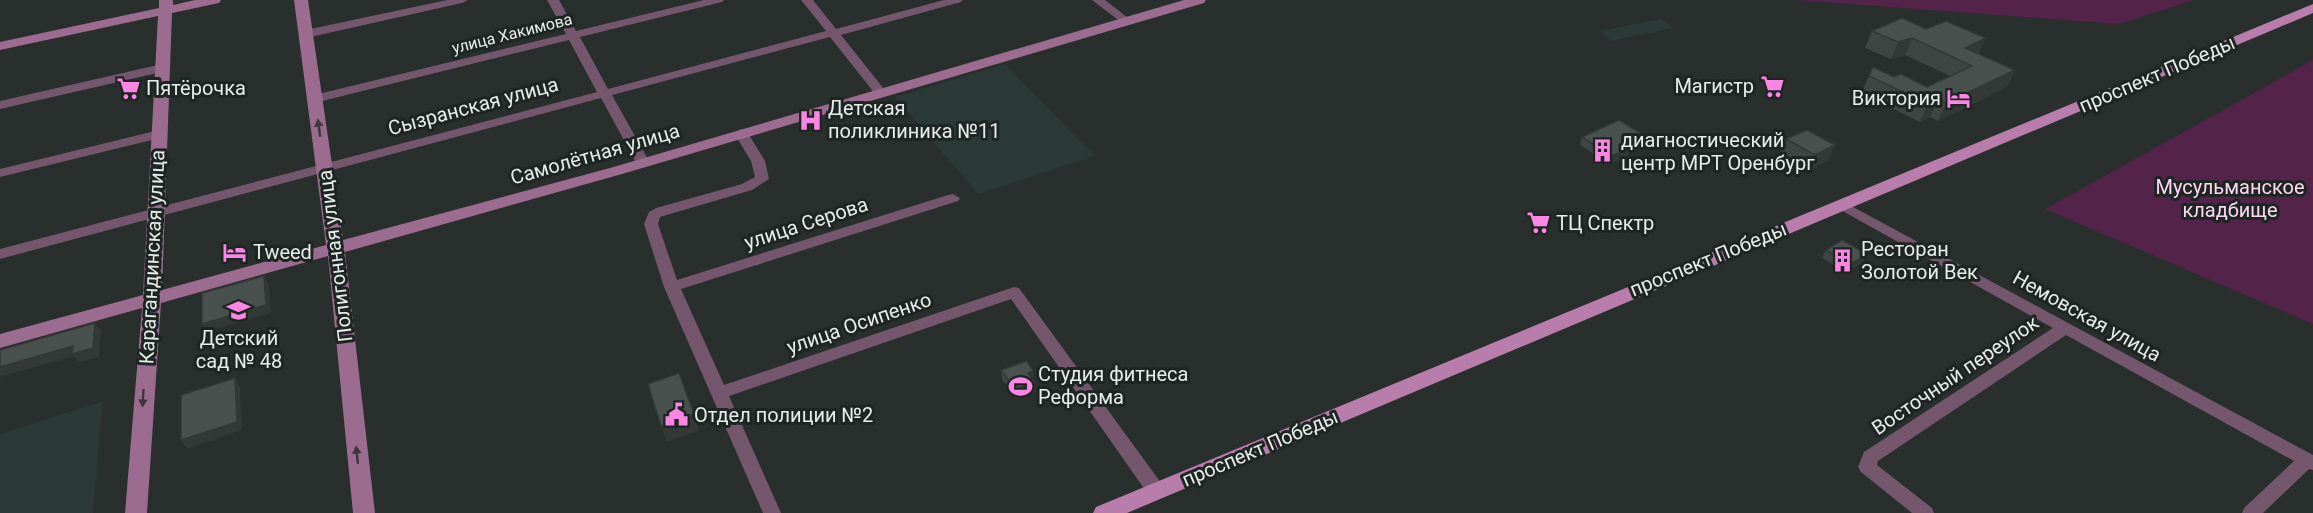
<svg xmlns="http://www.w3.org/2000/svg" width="2313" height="513" font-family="Roboto,sans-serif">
  <rect width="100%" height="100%" fill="#282f2d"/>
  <g fill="#2b3a36">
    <path d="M 1661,19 L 1674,28 L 1611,41 L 1599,31 Z"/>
    <path d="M 1005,64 L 1095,156 L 978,194 L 895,97 Z"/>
    <path d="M 103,401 L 93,513 L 0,513 L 0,434 Z"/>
  </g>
  <g fill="#53234a">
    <path d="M 1796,0 L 2194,0 L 2120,24 Z"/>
    <path d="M 2313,60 L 2313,324 L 2045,209 Z"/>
  </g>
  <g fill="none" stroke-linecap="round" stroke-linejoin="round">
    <g fill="#74566d" fill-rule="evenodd">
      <path d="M 447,0 L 468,0 L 462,3 L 306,38 L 300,34 L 306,30 Z"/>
      <path d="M 547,0 L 559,0 L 576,31 L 704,0 L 724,0 L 722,2 L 580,37 L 608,89 L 826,31 L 801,0 L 813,0 L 836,29 L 944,0 L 963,0 L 961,2 L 841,35 L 884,89 L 886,92 L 884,95 L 876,95 L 830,37 L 612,95 L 650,163 L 648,166 L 638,166 L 601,98 L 0,259 L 0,249 L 597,92 L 569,40 L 314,103 L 308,99 L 310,96 L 566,34 Z"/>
      <path d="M 1092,0 L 1105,0 L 1132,21 L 1126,24 L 1122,23 Z"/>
      <path d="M 162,64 L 168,68 L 166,71 L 0,109 L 0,101 Z"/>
      <path d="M 741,129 L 746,130 L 765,161 L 769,179 L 752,190 L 660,217 L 658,224 L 677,280 L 948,195 L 953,194 L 960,198 L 958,201 L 681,289 L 724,385 L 1014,287 L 1019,288 L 1164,487 L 1166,492 L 1164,497 L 1157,499 L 1150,497 L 1011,299 L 729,396 L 781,513 L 763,513 L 664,287 L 644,224 L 649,212 L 656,208 L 742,184 L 755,177 L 751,161 L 734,133 Z"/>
      <path d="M 159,130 L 166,134 L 164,137 L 0,177 L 0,169 Z"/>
      <path d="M 1842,201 L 2313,455 L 2313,470 L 2309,469 L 2263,513 L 2242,513 L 2244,508 L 2294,461 L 2066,335 L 1878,461 L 1877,465 L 1932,508 L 1934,513 L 1912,513 L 1861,472 L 1858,467 L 1864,452 L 2053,328 L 1837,208 L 1835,205 L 1837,202 Z"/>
    </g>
    <path fill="#9b6c90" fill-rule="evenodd" d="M 159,0 L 173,0 L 173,5 L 195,0 L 221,0 L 219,3 L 172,13 L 162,290 L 326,245 L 294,0 L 308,0 L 343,240 L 610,168 L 1184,0 L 1206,0 L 1204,3 L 622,174 L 345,252 L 375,513 L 353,513 L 328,256 L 161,303 L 147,513 L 125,513 L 142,308 L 0,348 L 0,334 L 143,295 L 158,16 L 0,50 L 0,42 L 159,8 Z"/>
    <path fill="#b97dab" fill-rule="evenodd" d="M 2313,4 L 2313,13 L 1127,513 L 1093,513 L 1096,507 Z"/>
  </g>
  <g fill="#3e4643">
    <path d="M 1902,18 L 2015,70 L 2007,87 L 1938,121 L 1930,117 L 1920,122 L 1861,93 L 1869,76 L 1894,77 L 1927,87 L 1950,76 L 1905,55 L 1891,59 L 1865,48 L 1872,31 Z"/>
    <path d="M 1582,137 L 1649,138 L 1647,146 L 1627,154 L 1626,157 L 1609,164 L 1580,145 Z"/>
    <path d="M 1786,139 L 1829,160 L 1809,170 L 1781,153 Z"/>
    <path d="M 1826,250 L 1863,262 L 1847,272 L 1822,258 Z"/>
    <path d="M 1001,370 L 1033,371 L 1034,379 L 1033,380 L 1035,383 L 1036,391 L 1016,399 L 1002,379 Z"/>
  </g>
  <g fill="#323937">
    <path d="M 1912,38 L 1905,55 L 1891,59 L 1898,42 Z"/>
    <path d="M 1986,38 L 1978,55 L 1965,48 Z"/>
    <path d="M 2015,70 L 2007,87 L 1938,121 L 1946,103 Z"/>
    <path d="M 1938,99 L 1930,117 L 1920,122 L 1928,104 Z"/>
    <path d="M 1649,138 L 1647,146 L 1627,154 L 1626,157 L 1609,164 L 1611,156 L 1626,147 Z"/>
    <path d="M 1835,145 L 1829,160 L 1809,170 L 1815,155 Z"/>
    <path d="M 1867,254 L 1863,262 L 1847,272 L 1851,264 Z"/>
    <path d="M 264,276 L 269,284 L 271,313 L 207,332 L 202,324 Z"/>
    <path d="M 95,323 L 101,331 L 99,357 L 79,362 L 74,356 L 0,377 L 0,367 L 73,346 Z"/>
    <path d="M 1033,371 L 1034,379 L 1029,381 L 1028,373 Z"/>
    <path d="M 235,378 L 240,387 L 242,430 L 187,449 L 181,440 Z"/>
    <path d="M 1035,383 L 1036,391 L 1016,399 L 1015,390 Z"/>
    <path d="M 694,414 L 699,430 L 667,442 L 661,426 Z"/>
  </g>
  <g fill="#48514e" stroke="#323937" stroke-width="1.5">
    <path d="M 1902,18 L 1926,29 L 1946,21 L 1986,38 L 1965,48 L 2015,70 L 1946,103 L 1938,99 L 1928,104 L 1869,76 L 1873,67 L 1894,77 L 1901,74 L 1927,87 L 1972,66 L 1912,38 L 1898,42 L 1872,31 Z"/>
    <path d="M 1619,120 L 1649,138 L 1626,147 L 1629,149 L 1611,156 L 1582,137 Z"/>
    <path d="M 1807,130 L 1835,145 L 1815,155 L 1786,139 Z"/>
    <path d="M 1842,240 L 1867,254 L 1851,264 L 1826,250 Z"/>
    <path d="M 264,276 L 266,305 L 202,324 L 202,293 Z"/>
    <path d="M 95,323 L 93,348 L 72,354 L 73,346 L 0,367 L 0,350 Z"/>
    <path d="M 1027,361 L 1033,371 L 1028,373 L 1035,383 L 1015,390 L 1001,370 Z"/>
    <path d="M 679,373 L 694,414 L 661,426 L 648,384 Z"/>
    <path d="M 235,378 L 237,422 L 181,440 L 181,395 Z"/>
  </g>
  <defs><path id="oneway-solid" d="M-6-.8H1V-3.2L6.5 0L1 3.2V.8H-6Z" transform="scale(1.5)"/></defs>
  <g fill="#3d383e">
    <use href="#oneway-solid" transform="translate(319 128) rotate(-98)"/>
    <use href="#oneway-solid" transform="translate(143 398) rotate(93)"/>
    <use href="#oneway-solid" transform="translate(357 455) rotate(-96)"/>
  </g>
  <defs>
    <symbol id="supermarket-bare" viewBox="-9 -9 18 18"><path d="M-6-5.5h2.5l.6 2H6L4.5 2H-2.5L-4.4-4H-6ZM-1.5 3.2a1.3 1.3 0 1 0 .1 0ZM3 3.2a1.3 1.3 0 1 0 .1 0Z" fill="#fc86e4" stroke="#1e2623" stroke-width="2.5" paint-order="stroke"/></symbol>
    <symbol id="hotel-bare" viewBox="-9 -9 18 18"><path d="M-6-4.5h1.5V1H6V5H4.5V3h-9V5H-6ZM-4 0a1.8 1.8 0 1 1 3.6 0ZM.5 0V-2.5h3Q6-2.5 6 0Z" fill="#fc86e4" stroke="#1e2623" stroke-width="2.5" paint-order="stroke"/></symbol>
    <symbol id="hospital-bare" viewBox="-9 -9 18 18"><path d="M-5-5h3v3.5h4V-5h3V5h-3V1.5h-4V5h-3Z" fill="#fc86e4" stroke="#1e2623" stroke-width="2.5" paint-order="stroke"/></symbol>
    <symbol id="building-bare" viewBox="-9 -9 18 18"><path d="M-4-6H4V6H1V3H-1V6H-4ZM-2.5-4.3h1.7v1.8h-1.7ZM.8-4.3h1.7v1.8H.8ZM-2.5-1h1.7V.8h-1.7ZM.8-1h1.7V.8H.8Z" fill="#fc86e4" stroke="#1e2623" stroke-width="2.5" paint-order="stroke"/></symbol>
    <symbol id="school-bare" viewBox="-9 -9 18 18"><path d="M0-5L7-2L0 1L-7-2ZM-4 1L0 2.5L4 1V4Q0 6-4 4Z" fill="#fc86e4" stroke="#1e2623" stroke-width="2.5" paint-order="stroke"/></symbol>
    <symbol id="stadium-bare" viewBox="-9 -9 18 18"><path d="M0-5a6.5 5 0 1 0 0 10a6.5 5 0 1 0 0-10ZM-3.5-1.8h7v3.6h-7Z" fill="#fc86e4" stroke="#1e2623" stroke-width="2.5" paint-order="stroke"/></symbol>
    <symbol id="civic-bare" viewBox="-9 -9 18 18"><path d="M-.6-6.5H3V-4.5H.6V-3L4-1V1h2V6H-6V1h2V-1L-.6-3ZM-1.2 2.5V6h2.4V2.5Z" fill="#fc86e4" stroke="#1e2623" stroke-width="2.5" paint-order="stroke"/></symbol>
  </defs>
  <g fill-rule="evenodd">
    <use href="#supermarket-bare" x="1756" y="70" width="33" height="33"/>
    <use href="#supermarket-bare" x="112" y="72" width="33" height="33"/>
    <use href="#hotel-bare" x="1942" y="82" width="33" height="33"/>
    <use href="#hospital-bare" x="794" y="104" width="33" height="33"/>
    <use href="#building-bare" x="1586" y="134" width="33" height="33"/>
    <use href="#supermarket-bare" x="1522" y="206" width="33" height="33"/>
    <use href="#hotel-bare" x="218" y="236" width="33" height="33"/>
    <use href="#building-bare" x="1826" y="244" width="33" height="33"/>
    <use href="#school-bare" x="222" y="294" width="33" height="33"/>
    <use href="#stadium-bare" x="1004" y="370" width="33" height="33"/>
    <use href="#civic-bare" x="660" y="398" width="33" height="33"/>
  </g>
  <g text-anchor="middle" stroke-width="6" stroke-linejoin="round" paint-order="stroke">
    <g font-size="16" fill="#e7ecea" stroke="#1e2623">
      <text transform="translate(512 33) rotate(-14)" y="6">улица Хакимова</text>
    </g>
    <g font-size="20" fill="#e7ecea" stroke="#1e2623">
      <text transform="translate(2157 74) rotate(-23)" y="7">проспект Победы</text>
      <text transform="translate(473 106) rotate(-15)" y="7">Сызранская улица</text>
      <text transform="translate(595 154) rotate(-16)" y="7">Самолётная улица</text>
      <text transform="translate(806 223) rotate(-18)" y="7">улица Серова</text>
      <text transform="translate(335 256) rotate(-97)" y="7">Полигонная улица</text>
      <text transform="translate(152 257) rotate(-87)" y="7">Карагандинская улица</text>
      <text transform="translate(1708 259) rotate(-22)" y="7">проспект Победы</text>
      <text transform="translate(2087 316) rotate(29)" y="7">Немовская улица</text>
      <text transform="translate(859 323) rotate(-19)" y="7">улица Осипенко</text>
      <text transform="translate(1955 375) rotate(-34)" y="7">Восточный переулок</text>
      <text transform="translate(1260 448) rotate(-23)" y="7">проспект Победы</text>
    </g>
    <g font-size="20" fill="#e7ecea" stroke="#1e2623" text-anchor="start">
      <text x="1754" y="93" text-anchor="end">Магистр</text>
      <text x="146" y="95">Пятёрочка</text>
      <text x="1941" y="105" text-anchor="end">Виктория</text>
      <text x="828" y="115">Детская<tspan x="828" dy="23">поликлиника №11</tspan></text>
      <text x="1621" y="147">диагностический<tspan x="1621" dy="23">центр МРТ Оренбург</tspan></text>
      <text x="1556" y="230">ТЦ Спектр</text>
      <text x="1861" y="256">Ресторан<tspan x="1861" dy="23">Золотой Век</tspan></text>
      <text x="253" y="259">Tweed</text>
      <text x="239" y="345" text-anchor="middle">Детский<tspan x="239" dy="23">сад № 48</tspan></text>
      <text x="1038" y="381">Студия фитнеса<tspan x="1038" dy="23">Реформа</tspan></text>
      <text x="694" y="422">Отдел полиции №2</text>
    </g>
    <g font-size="20" fill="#fdd6f2" stroke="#1e2623">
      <text x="2230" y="194">Мусульманское<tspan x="2230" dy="23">кладбище</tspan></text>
    </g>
  </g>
</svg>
